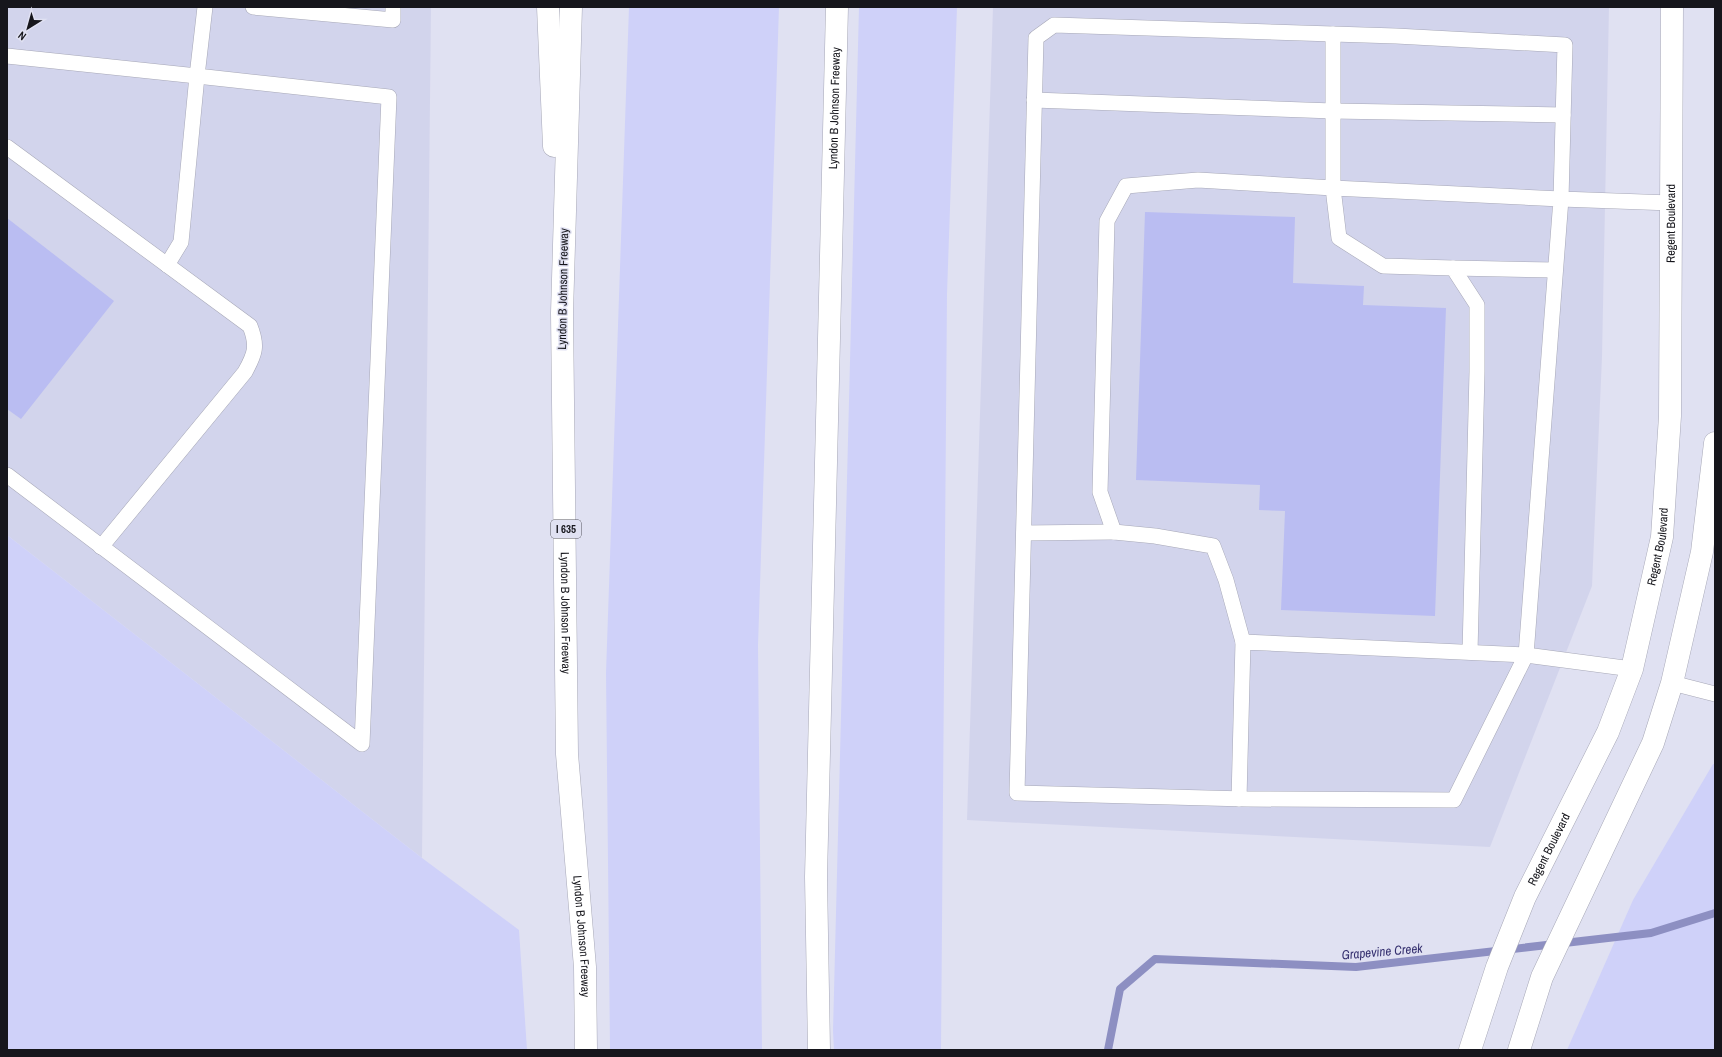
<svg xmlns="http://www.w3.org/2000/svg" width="1722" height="1057" font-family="'Archivo Narrow',sans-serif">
  <rect width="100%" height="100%" fill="#e0e1f2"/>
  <g fill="#d2d4ec">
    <path d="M 7,7 L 431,7 L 422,858 L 7,535 Z"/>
    <path d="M 993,7 L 1609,7 L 1602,357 L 1592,586 L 1490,847 L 967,820 Z"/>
  </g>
  <g fill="#cfd1f9">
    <path d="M 629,7 L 779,7 L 758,646 L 762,1050 L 610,1050 L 606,673 Z"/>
    <path d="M 859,7 L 957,7 L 947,294 L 941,1050 L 834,1050 L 833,1031 Z"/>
    <path d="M 7,535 L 422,858 L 519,930 L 527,1050 L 7,1050 Z"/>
    <path d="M 1713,764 L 1715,764 L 1715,1050 L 1567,1050 L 1633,900 Z"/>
  </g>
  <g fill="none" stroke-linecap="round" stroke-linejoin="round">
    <path stroke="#8d8fc2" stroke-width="8" d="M 1108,1050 L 1120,989 L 1155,959 L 1356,967 L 1651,933 L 1715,913"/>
  </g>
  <g fill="#babdf2">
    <path d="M 1145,212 L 1295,217 L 1293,283 L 1364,286 L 1363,305 L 1446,308 L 1435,616 L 1281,610 L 1285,511 L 1259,510 L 1260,485 L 1136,480 Z"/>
    <path d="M 7,218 L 114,301 L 21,419 L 7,409 Z"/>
  </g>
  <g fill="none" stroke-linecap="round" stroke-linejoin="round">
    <defs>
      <g id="service">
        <path d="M 253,7 L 393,20 L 393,7"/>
        <path d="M 7,56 L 197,76 L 181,242 L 167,265"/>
        <path d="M 1034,100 L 1333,111 L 1563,115"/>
        <path d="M 7,147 L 250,326 C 258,346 255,354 245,372 L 101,547"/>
        <path d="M 1453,268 L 1555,270"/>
        <path d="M 7,475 L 362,744 L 389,97 L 197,76 L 205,7"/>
        <path d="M 1024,533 L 1114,532"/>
        <path d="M 1243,642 L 1226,580 L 1213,546 L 1155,536 L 1114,532 L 1100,492 L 1107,221 L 1126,186 L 1198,180 L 1333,188 L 1339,238 L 1383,266 L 1453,268 L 1477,305 L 1477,372 L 1470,652"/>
        <path d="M 1632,669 L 1526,655 L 1454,800 L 1246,799 L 1017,793 L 1036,38 L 1054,25 L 1396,36 L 1565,45 L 1561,199 L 1671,203"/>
        <path d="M 1672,683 L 1715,694"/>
        <path d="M 1239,799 L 1243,642 L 1526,655 L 1561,199 L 1333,188 L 1333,34"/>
      </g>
      <g id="tertiary">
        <path id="s1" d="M 1470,1050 L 1497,967 L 1525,897 L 1608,732 L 1632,669 L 1662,537 L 1670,416 L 1672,7"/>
        <path d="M 1519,1050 L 1542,977 L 1653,743 L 1672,683 L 1702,552 L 1715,443"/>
      </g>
      <g id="motorway">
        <path d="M 548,7 L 554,146"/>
        <path id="s2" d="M 571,7 L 562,313 L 567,754 L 585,967 L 586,1050"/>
        <path id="s3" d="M 819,1050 L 816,877 L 837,7"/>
      </g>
    </defs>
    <use href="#service" stroke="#a7a8b7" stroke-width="16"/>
    <use href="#tertiary" stroke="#a7a8b7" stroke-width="23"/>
    <use href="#motorway" stroke="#a7a8b7" stroke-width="23"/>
    <use href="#service" stroke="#fff" stroke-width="15"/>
    <use href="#tertiary" stroke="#fff" stroke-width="22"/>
    <use href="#motorway" stroke="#fff" stroke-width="22"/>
  </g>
  <g text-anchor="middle" stroke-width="3" stroke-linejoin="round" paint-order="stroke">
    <rect fill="#e0e1f2" stroke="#53535c" stroke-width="1" x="551" y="520" width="30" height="18" rx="3"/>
    <g font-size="11" font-weight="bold" fill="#16161c">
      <text x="566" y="533">I 635</text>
    </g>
    <g font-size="12" fill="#16161c" stroke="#e0e1f2">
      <text dy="4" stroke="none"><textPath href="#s3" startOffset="942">Lyndon B Johnson Freeway</textPath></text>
      <text dy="4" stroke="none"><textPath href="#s1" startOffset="864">Regent Boulevard</textPath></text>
      <text transform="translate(563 289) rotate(-89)" y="4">Lyndon B Johnson Freeway</text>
      <text dy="4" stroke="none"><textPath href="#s1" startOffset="540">Regent Boulevard</textPath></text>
      <text dy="4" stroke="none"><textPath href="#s2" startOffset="606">Lyndon B Johnson Freeway</textPath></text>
      <text dy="4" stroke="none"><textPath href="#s1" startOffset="216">Regent Boulevard</textPath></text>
      <text dy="4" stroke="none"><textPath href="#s2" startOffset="930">Lyndon B Johnson Freeway</textPath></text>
    </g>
    <g font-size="13" font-style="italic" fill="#35306f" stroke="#e0e1f2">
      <text transform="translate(1382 951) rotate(-5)" y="5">Grapevine Creek</text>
    </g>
  </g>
  <rect width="1722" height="1057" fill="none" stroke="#16161c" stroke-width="16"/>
  <g transform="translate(28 28) rotate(217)" stroke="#e0e1f2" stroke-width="3" paint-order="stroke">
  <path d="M0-3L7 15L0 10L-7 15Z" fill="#16161c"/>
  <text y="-6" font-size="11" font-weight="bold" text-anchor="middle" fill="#16161c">N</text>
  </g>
</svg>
